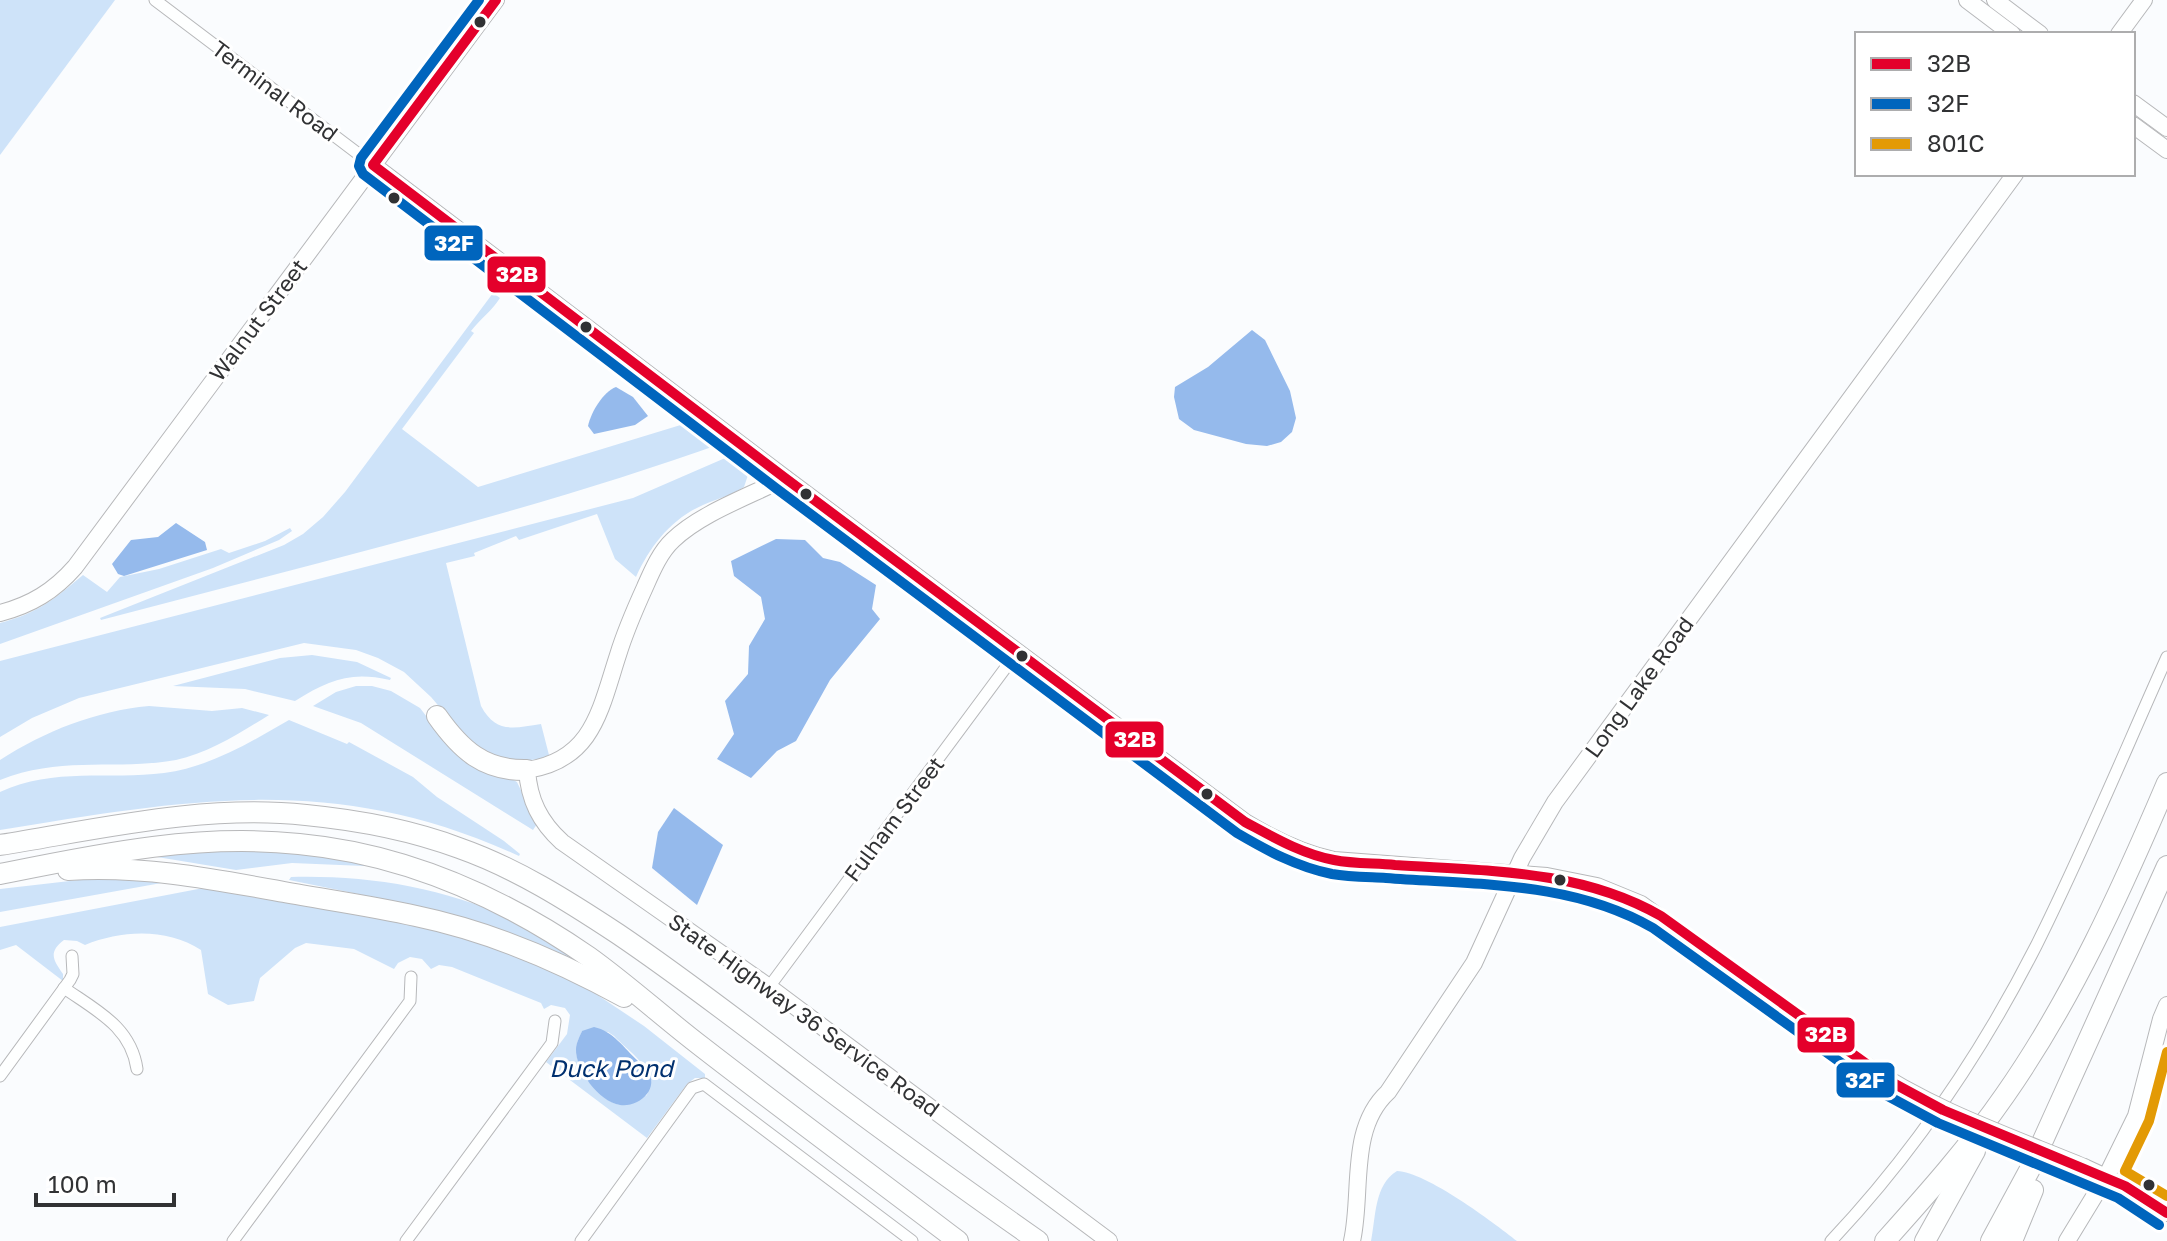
<svg xmlns="http://www.w3.org/2000/svg" width="2167" height="1241" font-family="'Golos Text',sans-serif">
  <rect width="100%" height="100%" fill="#fafcfe"/>
  <g fill="#cee3f9" fill-rule="evenodd">
    <path d="M 0,0 L 115,0 L 0,155 Z"/>
    <path d="M 493,293 L 500,298 C 492,311 481,318 471,331 L 474,333 L 402,429 L 478,487 L 697,420 L 726,442 C 522,515 310,564 101,620 L 100,618 L 284,545 L 303,534 L 323,517 L 345,492 Z"/>
    <path d="M 739,452 L 747,459 L 750,469 L 744,487 C 732,495 717,499 703,505 C 671,519 650,546 636,577 L 615,559 L 597,514 L 519,540 L 516,536 L 474,553 L 475,556 L 446,563 L 481,706 C 496,734 514,728 541,724 L 549,755 L 539,759 L 514,762 L 478,752 L 431,697 L 404,672 L 378,658 L 356,650 L 304,643 L 79,698 L 32,718 L 0,737 L 0,661 L 633,498 Z"/>
    <path d="M 290,528 L 292,531 L 279,540 L 213,568 L 0,644 L 0,623 C 40,612 53,600 83,575 L 107,592 L 120,577 L 159,569 L 221,549 L 229,553 L 265,541 Z"/>
    <path d="M 312,655 L 357,662 L 391,678 L 390,680 C 350,671 329,680 295,701 L 245,689 L 173,686 L 280,658 Z"/>
    <path d="M 356,686 L 372,686 L 391,691 L 420,708 L 450,747 L 517,782 L 537,824 L 533,830 L 361,723 L 313,706 L 336,692 Z"/>
    <path d="M 149,706 L 212,711 L 242,708 L 269,715 C 240,733 209,753 176,760 C 113,771 64,755 0,780 L 0,760 C 45,731 96,711 149,706 Z"/>
    <path d="M 289,720 L 347,744 L 349,742 L 413,777 L 437,797 L 504,841 L 520,854 L 519,856 C 335,772 190,799 0,830 L 0,792 C 54,767 109,780 164,773 C 210,767 249,743 289,720 Z"/>
    <path d="M 273,850 L 365,863 L 364,866 L 292,863 L 236,870 L 157,857 L 195,851 Z"/>
    <path d="M 291,877 C 370,875 451,888 523,925 C 549,939 574,959 600,975 L 474,921 L 432,909 L 289,880 Z"/>
    <path d="M 96,878 L 167,882 L 0,912 L 0,889 Z"/>
    <path d="M 219,885 L 470,937 L 566,977 L 596,994 L 644,1026 L 705,1074 L 705,1078 L 695,1078 L 687,1084 L 647,1138 L 546,1062 L 567,1034 L 570,1015 L 565,1008 L 551,1005 L 544,1009 L 541,1003 L 452,967 L 439,965 L 431,969 L 422,959 L 410,957 L 398,963 L 394,969 L 354,949 L 306,943 L 295,948 L 260,978 L 254,1001 L 228,1005 L 208,994 L 201,950 C 167,928 122,930 85,945 L 77,941 L 64,940 C 48,952 53,960 63,974 L 63,981 L 16,945 L 0,950 L 0,927 ZM 582,1031 L 608,1032 L 614,1036 C 633,1056 655,1066 647,1095 C 619,1114 606,1103 589,1079 C 582,1069 576,1062 576,1049 C 576,1043 580,1037 582,1031 Z"/>
    <path d="M 1397,1171 C 1426,1172 1493,1222 1517,1241 L 1371,1241 C 1376,1217 1374,1185 1397,1171 Z"/>
  </g>
  <g fill="#95baec">
    <path d="M 1252,330 L 1265,340 L 1290,391 L 1296,418 L 1292,432 L 1281,442 L 1267,446 L 1246,444 L 1194,430 L 1179,419 L 1174,397 L 1175,387 L 1208,367 Z"/>
    <path d="M 616,387 L 633,397 L 648,416 L 635,425 L 594,434 L 588,426 C 591,412 603,392 616,387 Z"/>
    <path d="M 176,523 L 205,542 L 207,550 L 124,576 L 118,574 L 112,564 L 131,540 L 158,537 Z"/>
    <path d="M 776,539 L 805,540 L 823,558 L 840,562 L 876,585 L 872,609 L 880,619 L 830,680 L 796,741 L 777,751 L 751,778 L 717,759 L 734,734 L 725,701 L 748,674 L 749,646 L 765,619 L 761,597 L 734,576 L 731,561 Z"/>
    <path d="M 674,808 L 723,845 L 697,905 L 652,868 L 658,832 Z"/>
    <path d="M 594,1027 C 613,1031 624,1048 638,1061 C 641,1064 645,1066 647,1070 C 661,1089 638,1108 620,1105 C 599,1102 575,1069 576,1049 C 576,1043 580,1036 582,1031 Z"/>
  </g>
  <g fill="none" stroke-linecap="round" stroke-linejoin="round">
    <defs>
      <g id="street">
        <path d="M 155,0 L 373,165"/>
        <path d="M 769,987 L 1018,651"/>
        <path d="M 64,988 C 97,1011 131,1027 137,1069"/>
        <path d="M 0,1076 L 70,980 L 73,974 L 72,956"/>
        <path d="M 233,1241 L 410,1001 L 411,977"/>
        <path d="M 406,1241 L 552,1043 L 555,1021"/>
        <path d="M 581,1241 L 692,1088 L 704,1084 L 912,1241"/>
        <path d="M 1831,1241 C 1912,1155 1982,1052 2036,946 C 2083,852 2124,753 2167,657"/>
      </g>
      <g id="secondary">
        <path d="M 1967,0 L 2012,34"/>
        <path d="M 1995,0 L 2040,34"/>
        <path d="M 2119,34 L 2144,0"/>
        <path d="M 2133,103 L 2167,128"/>
        <path d="M 2133,125 L 2167,150"/>
        <path d="M 373,165 L 785,478 L 1245,822 C 1273,839 1301,853 1334,860 L 1547,876 L 1597,886 L 1641,904 L 1864,1064"/>
        <path d="M 785,478 C 750,496 701,513 673,540 C 660,552 652,571 645,587 C 635,609 625,632 618,655 C 600,710 593,760 527,770 C 529,800 540,822 562,842 L 769,987 L 1109,1241"/>
        <path d="M 0,613 C 31,605 54,591 75,567 L 496,0"/>
        <path d="M 2084,1167 L 2125,1186 L 2167,1213"/>
        <path d="M 1352,1241 C 1363,1192 1348,1129 1388,1092 L 1474,963 L 1522,858 L 1555,802 L 2015,174"/>
        <path d="M 2067,1241 L 2106,1177 L 2136,1116 L 2161,1019 L 2167,1005"/>
      </g>
      <g id="highway">
        <path d="M 437,716 C 461,750 484,771 527,770"/>
        <path d="M 0,845 C 100,829 204,804 306,815 C 357,820 411,830 459,848 C 516,868 568,901 618,934 C 683,978 745,1026 808,1074 C 883,1131 960,1186 1038,1241"/>
        <path d="M 68,870 C 141,865 213,879 284,892 C 328,900 372,906 416,916 C 488,931 559,961 624,997"/>
        <path d="M 0,874 C 99,854 198,833 299,844 C 405,854 502,897 589,957 C 628,985 664,1018 702,1047 C 787,1113 873,1176 958,1241"/>
        <path d="M 1885,1241 C 1927,1194 1969,1147 2005,1095 C 2072,999 2121,891 2167,783"/>
        <path d="M 1925,1241 L 1975,1151"/>
        <path d="M 1991,1241 L 2030,1169 L 2167,866"/>
        <path d="M 2012,1241 L 2033,1190"/>
      </g>
    </defs>
    <use href="#street" stroke="#b7b8ba" stroke-width="13"/>
    <use href="#secondary" stroke="#b7b8ba" stroke-width="18"/>
    <use href="#highway" stroke="#b7b8ba" stroke-width="22"/>
    <use href="#street" stroke="#feffff" stroke-width="11"/>
    <use href="#secondary" stroke="#feffff" stroke-width="16"/>
    <use href="#highway" stroke="#feffff" stroke-width="20"/>
    <defs>
      <path id="secondary-bridge" d="M 1864,1064 C 1932,1110 2009,1136 2084,1167"/>
    </defs>
    <use href="#secondary-bridge" stroke="#b7b8ba" stroke-width="18" stroke-linecap="butt"/>
    <use href="#secondary-bridge" stroke="#feffff" stroke-width="16"/>
    <defs>
      <path id="bus-1" d="M 496,0 L 373,165 L 785,478 L 1245,822 C 1273,837 1302,854 1334,860 C 1354,864 1375,863 1395,865 C 1486,871 1579,869 1661,916 L 1893,1083 L 1943,1110 L 2125,1186 L 2167,1213"/>
      <path id="bus-2" d="M 479,0 L 361,158 L 359,166 L 363,174 L 777,489 L 1237,833 C 1266,850 1297,867 1332,874 C 1349,877 1368,877 1386,878 C 1477,885 1572,881 1653,928 L 1886,1095 L 1938,1123 L 2118,1198 L 2159,1225"/>
      <path id="bus-3" d="M 2167,1052 L 2149,1121 L 2125,1171 L 2167,1196"/>
    </defs>
    <use href="#bus-1" stroke="#fff" stroke-width="16"/>
    <use href="#bus-2" stroke="#fff" stroke-width="16"/>
    <use href="#bus-3" stroke="#fff" stroke-width="16"/>
    <use href="#bus-1" stroke="#e4002b" stroke-width="10"/>
    <use href="#bus-2" stroke="#0065bd" stroke-width="10"/>
    <use href="#bus-3" stroke="#e39a05" stroke-width="10"/>
  </g>
  <g fill="#313234" stroke="#fff" stroke-width="3">
    <circle cx="480" cy="22" r="7"/>
    <circle cx="394" cy="198" r="7"/>
    <circle cx="586" cy="327" r="7"/>
    <circle cx="806" cy="494" r="7"/>
    <circle cx="1022" cy="656" r="7"/>
    <circle cx="1207" cy="794" r="7"/>
    <circle cx="1560" cy="880" r="7"/>
    <circle cx="2149" cy="1185" r="7"/>
  </g>
  <g text-anchor="middle" stroke-width="6" stroke-linejoin="round" paint-order="stroke">
    <g font-size="22" fill="#313234" stroke="#fff">
      <text transform="translate(275 91) rotate(37)" y="8">Terminal Road</text>
      <text transform="translate(258 320) rotate(-53)" y="8">Walnut Street</text>
      <text transform="translate(1639 687) rotate(-54)" y="8">Long Lake Road</text>
      <text transform="translate(894 819) rotate(-53)" y="8">Fulham Street</text>
      <text transform="translate(804 1015) rotate(36)" y="8">State Highway 36 Service Road</text>
    </g>
    <g font-size="24" font-style="italic" fill="#00306f" stroke="#fff">
      <text x="611" y="1077">Duck Pond</text>
    </g>
  </g>
  <g stroke="#fff" stroke-width="3">
    <rect x="423" y="224" width="61" height="38" rx="8" fill="#0065bd"/>
    <rect x="486" y="255" width="61" height="39" rx="8" fill="#e4002b"/>
    <rect x="1104" y="720" width="61" height="39" rx="8" fill="#e4002b"/>
    <rect x="1796" y="1016" width="60" height="38" rx="8" fill="#e4002b"/>
    <rect x="1835" y="1061" width="61" height="38" rx="8" fill="#0065bd"/>
  </g>
  <g font-size="22" text-anchor="middle" font-weight="bold" fill="#fff">
    <text x="454" y="251">32F</text>
    <text x="517" y="282">32B</text>
    <text x="1135" y="747">32B</text>
    <text x="1826" y="1042">32B</text>
    <text x="1865" y="1088">32F</text>
  </g>
  <rect x="1855" y="32" width="280" height="144" fill="#ffffff" stroke="#adadae" stroke-width="2"/>
  <rect x="1871" y="58" width="40" height="12" fill="#e4002b" stroke="#adadae" stroke-width="2"/>
  <text x="1927" y="72" font-size="24" fill="#313234">32B</text>
  <rect x="1871" y="98" width="40" height="12" fill="#0065bd" stroke="#adadae" stroke-width="2"/>
  <text x="1927" y="112" font-size="24" fill="#313234">32F</text>
  <rect x="1871" y="138" width="40" height="12" fill="#e39a05" stroke="#adadae" stroke-width="2"/>
  <text x="1927" y="152" font-size="24" fill="#313234">801C</text>
  <path d="M36 1193v12h138v-12" fill="none" stroke="#313234" stroke-width="4"/>
  <text x="48" y="1193" font-size="24" fill="#313234" stroke="#ffffff" stroke-width="6" paint-order="stroke">100 m</text>
</svg>
